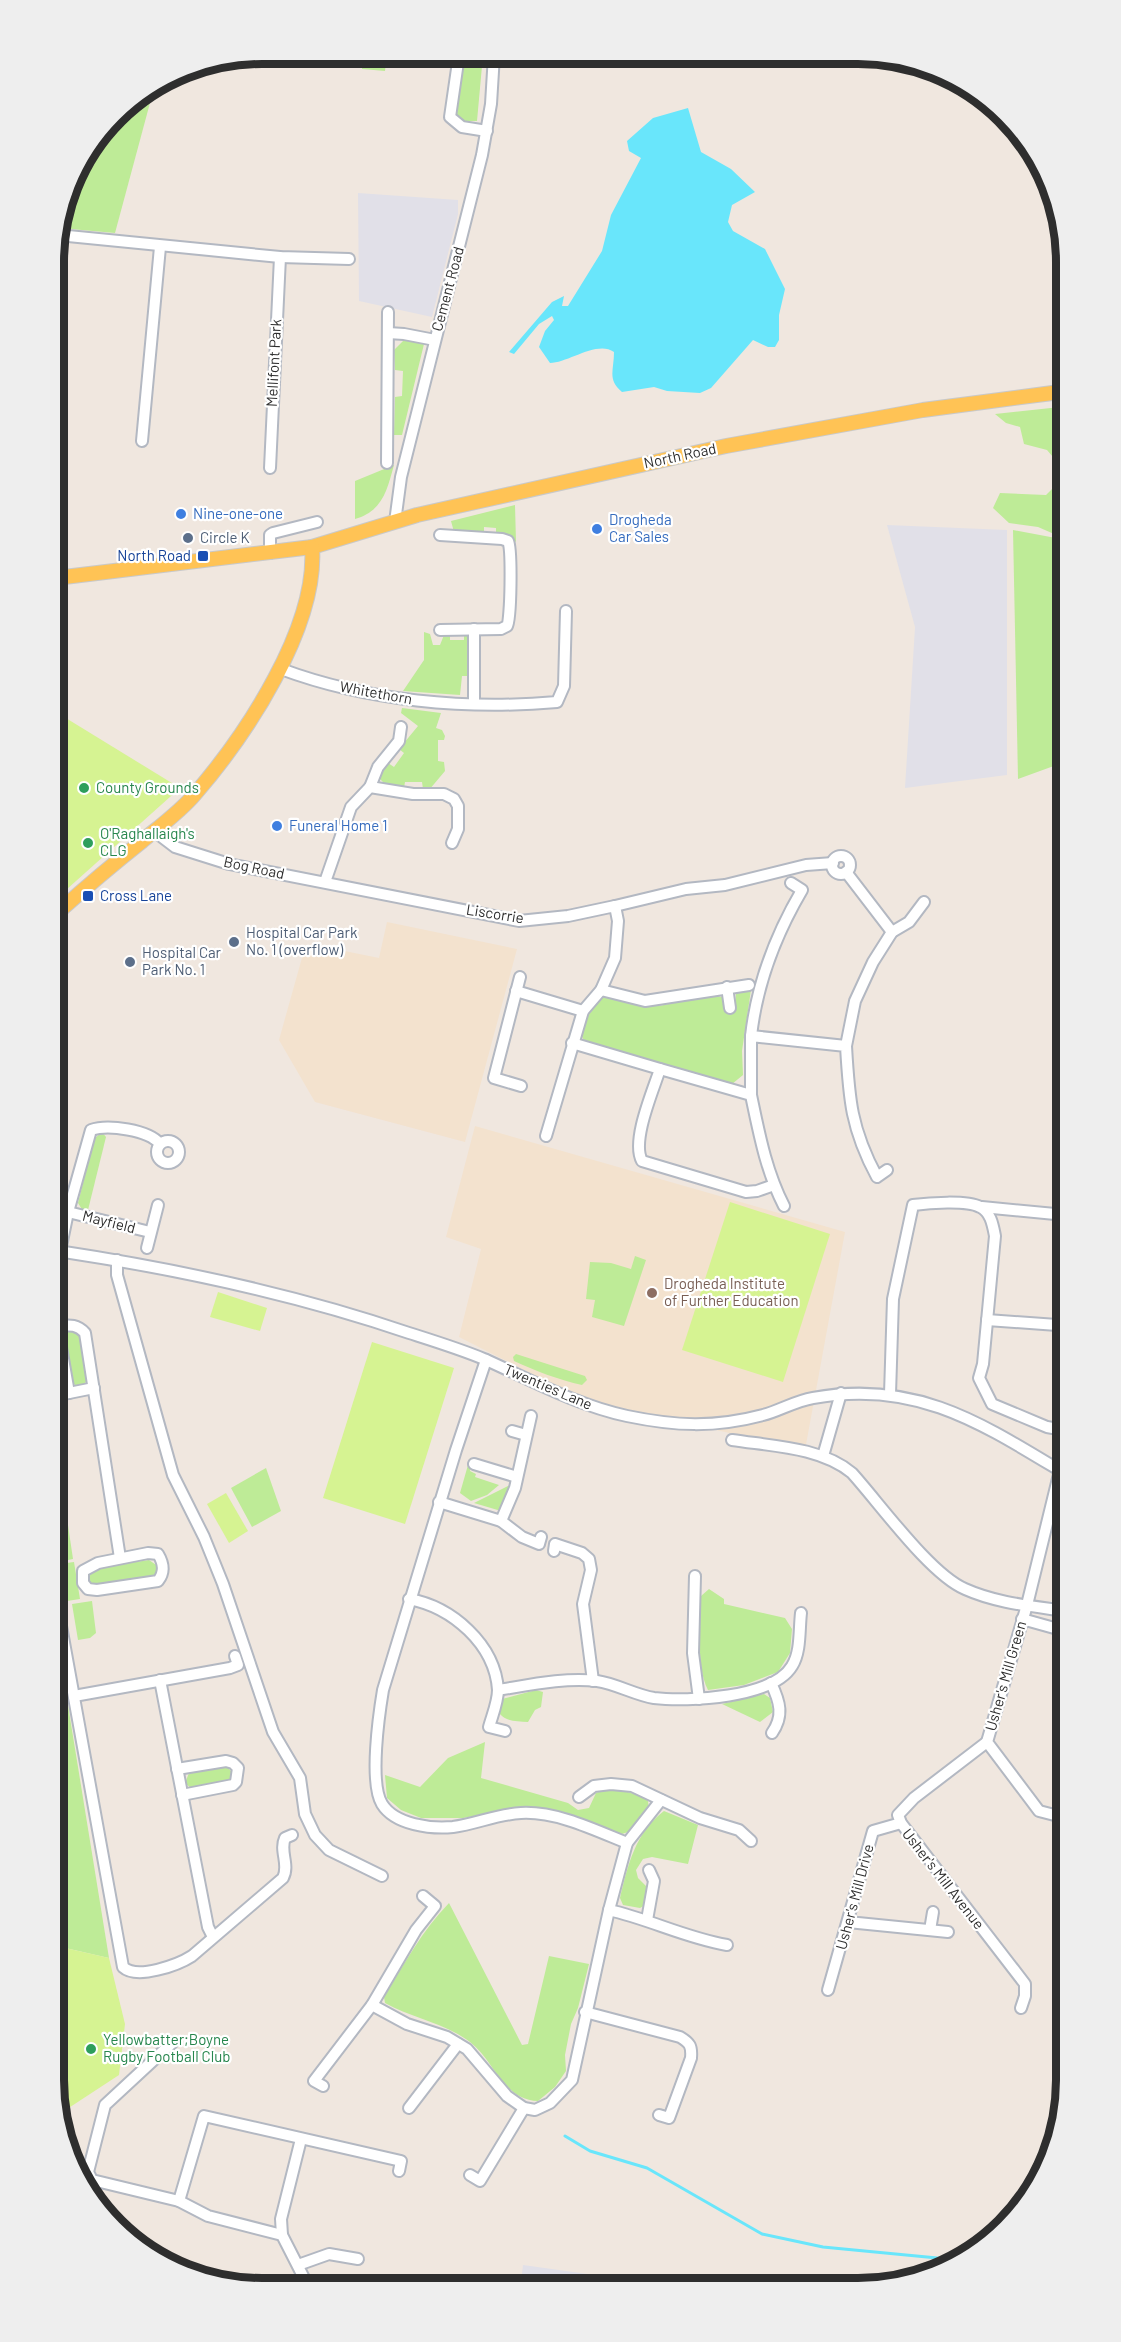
<svg xmlns="http://www.w3.org/2000/svg" width="1121" height="2342" font-family="Barlow,sans-serif">
  <rect width="100%" height="100%" fill="#f0e7df"/>
  <g fill="#e1e0e8">
    <path d="M 358,193 L 458,200 L 458,214 L 432,317 L 359,301 Z"/>
    <path d="M 887,525 L 1007,530 L 1007,775 L 905,788 L 915,627 Z"/>
    <path d="M 523,2265 L 609,2277 L 607,2282 L 521,2283 Z"/>
  </g>
  <g fill="#f3e2ce">
    <path d="M 387,922 L 517,949 L 465,1142 L 315,1102 L 279,1040 L 305,947 L 310,947 L 310,944 L 379,958 Z"/>
    <path d="M 475,1126 L 845,1232 L 805,1450 L 569,1397 L 530,1373 L 459,1337 L 481,1249 L 446,1237 Z"/>
  </g>
  <g fill="#beeb97">
    <path d="M 362,55 L 387,55 L 385,71 L 362,69 Z"/>
    <path d="M 464,55 L 483,55 L 477,121 L 458,121 L 455,117 Z"/>
    <path d="M 154,88 L 115,233 L 60,228 L 76,170 L 125,106 Z"/>
    <path d="M 410,339 L 424,344 L 402,435 L 394,435 L 395,397 L 402,396 L 403,371 L 395,370 L 394,350 L 404,340 Z"/>
    <path d="M 1060,407 L 1061,537 L 1038,527 L 1009,523 L 993,508 L 1000,493 L 1046,495 L 1058,483 L 1058,463 L 1047,450 L 1024,444 L 1020,427 L 1006,423 L 995,414 Z"/>
    <path d="M 394,465 C 387,490 383,511 355,519 L 355,481 Z"/>
    <path d="M 515,505 L 516,542 L 508,536 L 496,534 L 496,528 L 484,527 L 484,534 L 454,532 L 451,521 Z"/>
    <path d="M 1013,530 L 1061,539 L 1062,763 L 1018,779 Z"/>
    <path d="M 424,632 L 430,634 L 433,645 L 440,645 L 444,635 L 450,633 L 450,640 L 464,640 L 464,634 L 471,638 L 469,676 L 462,676 L 460,695 L 403,691 L 424,660 Z"/>
    <path d="M 402,708 L 441,713 L 436,728 L 442,730 L 445,736 L 444,740 L 438,740 L 438,761 L 444,762 L 445,771 L 429,790 L 423,789 L 422,782 L 405,782 L 404,788 L 386,785 L 379,778 L 388,763 L 394,767 L 404,753 L 399,749 L 418,726 L 401,713 Z"/>
    <path d="M 744,990 L 751,990 L 742,1051 L 743,1075 L 732,1084 L 585,1042 L 581,1035 L 585,1020 L 601,998 C 620,996 638,1007 657,1006 C 673,1004 711,993 722,997 L 726,1010 L 735,1008 L 736,993 Z"/>
    <path d="M 102,1132 L 106,1137 L 88,1210 L 83,1211 L 78,1203 L 94,1139 Z"/>
    <path d="M 635,1256 L 646,1260 L 624,1326 L 592,1317 L 595,1300 L 586,1299 L 590,1262 L 611,1263 L 631,1269 Z"/>
    <path d="M 68,1329 L 79,1333 L 81,1338 L 87,1379 L 84,1386 L 76,1386 L 71,1381 L 63,1337 Z"/>
    <path d="M 516,1354 L 585,1376 L 587,1380 L 582,1385 C 559,1380 536,1371 514,1361 L 513,1357 Z"/>
    <path d="M 470,1458 L 473,1458 L 470,1471 L 476,1474 L 475,1477 L 499,1485 L 487,1495 L 471,1501 L 460,1493 Z"/>
    <path d="M 59,1464 L 73,1559 L 59,1562 Z"/>
    <path d="M 266,1468 L 281,1511 L 252,1527 L 231,1488 Z"/>
    <path d="M 512,1484 L 501,1511 L 474,1503 Z"/>
    <path d="M 149,1560 L 159,1567 L 155,1577 L 97,1587 L 86,1581 L 89,1571 L 95,1568 Z"/>
    <path d="M 74,1562 L 80,1599 L 67,1601 L 59,1564 Z"/>
    <path d="M 709,1589 L 724,1599 L 724,1604 L 785,1618 L 792,1629 L 790,1653 L 778,1672 L 744,1685 L 708,1690 C 696,1668 700,1622 701,1596 Z"/>
    <path d="M 92,1601 L 96,1633 L 90,1638 L 78,1640 L 72,1604 Z"/>
    <path d="M 65,1687 L 109,1958 L 61,1947 L 60,1688 Z"/>
    <path d="M 536,1690 L 543,1692 L 541,1707 L 535,1710 L 528,1722 C 516,1721 504,1722 498,1711 L 502,1699 Z"/>
    <path d="M 764,1694 L 770,1698 L 773,1712 L 760,1722 L 722,1704 Z"/>
    <path d="M 485,1742 L 481,1778 L 568,1803 L 578,1810 L 589,1808 L 596,1793 C 611,1786 636,1792 648,1801 L 649,1810 L 631,1831 L 622,1834 L 518,1808 L 463,1818 L 421,1818 L 401,1810 L 387,1798 L 385,1775 L 420,1787 L 448,1758 Z"/>
    <path d="M 226,1766 L 233,1773 L 229,1782 L 192,1789 L 185,1783 L 189,1773 Z"/>
    <path d="M 664,1811 L 698,1825 L 688,1864 L 652,1857 L 643,1859 L 636,1870 L 638,1878 L 648,1888 L 647,1904 L 640,1908 L 623,1905 L 620,1898 C 628,1865 635,1833 664,1811 Z"/>
    <path d="M 449,1903 L 522,2045 L 528,2044 L 549,1956 L 589,1964 L 578,2008 L 571,2024 L 565,2055 L 566,2071 L 555,2087 L 538,2101 C 503,2100 494,2060 470,2042 C 445,2023 412,2018 385,2003 L 384,1997 C 404,1964 422,1931 449,1903 Z"/>
  </g>
  <g fill="#d6f392">
    <path d="M 56,712 L 180,788 L 57,898 Z"/>
    <path d="M 730,1202 L 830,1234 L 783,1382 L 682,1350 Z"/>
    <path d="M 218,1292 L 267,1308 L 260,1331 L 210,1317 Z"/>
    <path d="M 372,1342 L 454,1368 L 405,1524 L 323,1498 Z"/>
    <path d="M 226,1493 L 248,1531 L 229,1543 L 207,1504 Z"/>
    <path d="M 61,1947 L 109,1958 L 125,2024 L 119,2075 L 61,2113 Z"/>
  </g>
  <path fill="#69e6fb" d="M 688,108 L 701,152 L 731,169 L 755,192 L 732,205 L 728,222 L 733,231 L 765,249 L 785,289 L 779,315 L 779,340 L 775,347 L 768,347 L 753,340 L 711,388 L 700,393 L 667,391 L 654,387 L 622,392 C 607,380 614,370 614,352 C 597,340 568,363 550,363 L 539,347 L 545,331 L 554,320 L 552,316 L 539,324 L 514,354 L 509,352 L 552,302 L 564,296 L 562,306 L 568,306 L 602,251 L 611,215 L 641,158 L 629,151 L 627,141 L 653,118 Z"/>
  <g fill="none" stroke-linecap="round" stroke-linejoin="round">
    <path stroke="#69e6fb" stroke-width="3" d="M 565,2136 L 590,2151 L 647,2168 L 762,2234 L 823,2247 L 958,2260"/>
    <defs>
      <g id="minor">
        <path d="M 459,55 L 450,117 L 462,127 L 487,131"/>
        <path d="M 58,235 L 280,257 L 349,259"/>
        <path d="M 55,271 L 60,236"/>
        <path d="M 388,333 L 404,334 L 435,340"/>
        <path d="M 142,441 L 160,247"/>
        <path d="M 387,463 L 388,312"/>
        <path d="M 270,468 L 280,257"/>
        <path d="M 395,522 L 401,477 L 482,155 L 491,104 L 494,55"/>
        <path d="M 270,553 L 270,535 L 273,533 L 317,522"/>
        <path d="M 474,629 L 474,703"/>
        <path d="M 440,630 L 501,629 L 507,626 C 511,620 512,549 508,541 L 502,539 L 440,535"/>
        <path d="M 281,669 C 367,701 466,710 557,702 L 564,686 L 566,611"/>
        <path d="M 370,787 L 378,767 L 399,741 L 401,727"/>
        <path d="M 154,831 L 175,847 L 229,864 L 519,921 L 568,916 L 615,906 L 618,921 L 615,958 L 601,990 L 583,1011 L 546,1136"/>
        <circle cx="841" cy="865" r="9"/>
        <path d="M 846,872 L 892,932"/>
        <path d="M 325,882 L 351,807 L 370,787 L 413,794 L 444,794 L 454,799 L 458,806 L 458,829 L 452,843"/>
        <path d="M 615,906 L 686,889 L 725,885 L 806,865 L 833,863"/>
        <path d="M 520,977 L 494,1078 L 521,1086"/>
        <path d="M 727,987 L 730,1008"/>
        <path d="M 601,990 L 645,1001 L 749,985"/>
        <path d="M 516,991 L 583,1011"/>
        <path d="M 751,1036 C 757,983 775,936 802,890 L 791,883"/>
        <path d="M 572,1043 L 660,1069 C 653,1091 631,1141 642,1161 L 746,1192 L 757,1191 L 774,1185"/>
        <path d="M 846,1046 L 855,1001 L 873,962 L 892,932 L 909,922 L 924,902"/>
        <path d="M 660,1069 L 751,1095 C 759,1133 766,1171 784,1206"/>
        <path d="M 751,1095 L 751,1036 L 846,1046 C 849,1099 851,1129 877,1177 L 887,1170"/>
        <circle cx="168" cy="1152" r="11"/>
        <path d="M 982,1207 L 1055,1214"/>
        <path d="M 68,1212 L 150,1232"/>
        <path d="M 147,1248 L 158,1205"/>
        <path d="M 58,1251 C 177,1269 295,1294 409,1333 C 434,1341 460,1349 484,1359 C 531,1380 576,1405 627,1416 C 675,1426 714,1428 763,1415 C 779,1411 795,1401 813,1398 C 915,1379 981,1423 1064,1473"/>
        <path d="M 60,1251 L 68,1212 L 91,1130 C 108,1124 149,1130 160,1144"/>
        <path d="M 117,1260 L 117,1275 L 173,1475 L 204,1537 L 223,1584 L 273,1732 L 300,1778 L 305,1814 L 315,1835 L 329,1850 L 382,1876"/>
        <path d="M 987,1320 L 1057,1325"/>
        <path d="M 58,1326 C 70,1325 77,1324 85,1333 L 120,1558"/>
        <path d="M 58,1330 L 69,1393"/>
        <path d="M 486,1360 L 456,1450 L 383,1690 C 379,1714 369,1783 382,1804 C 395,1825 431,1829 453,1827 C 476,1824 498,1814 521,1813 C 556,1811 595,1830 627,1843"/>
        <path d="M 890,1394 L 893,1299 L 913,1205 C 928,1203 967,1200 980,1207 C 991,1212 993,1226 995,1236 L 983,1364 L 979,1378 L 992,1404 L 1047,1427 L 1064,1430"/>
        <path d="M 59,1395 L 94,1388"/>
        <path d="M 512,1431 L 526,1435"/>
        <path d="M 732,1440 C 771,1446 821,1447 852,1473 C 880,1504 930,1574 965,1589 C 996,1603 1031,1606 1065,1611"/>
        <path d="M 1064,1454 L 1027,1605 L 987,1742 L 1039,1811 L 1066,1818"/>
        <path d="M 823,1456 L 841,1393"/>
        <path d="M 474,1464 L 517,1477"/>
        <path d="M 439,1502 L 501,1521 L 522,1537 L 539,1544 L 541,1537"/>
        <path d="M 501,1521 L 515,1488 L 531,1416"/>
        <path d="M 554,1551 L 555,1544 L 582,1553 L 589,1559 L 591,1570 L 583,1604 L 593,1681"/>
        <path d="M 148,1553 L 158,1554 C 164,1564 165,1572 158,1581 L 97,1590 L 88,1589 L 83,1583 L 83,1571 L 98,1563 Z"/>
        <path d="M 695,1576 L 693,1653 L 699,1699"/>
        <path d="M 409,1599 C 452,1607 495,1644 498,1690 C 498,1702 492,1716 489,1727 L 505,1731"/>
        <path d="M 59,1615 L 123,1967 C 137,1980 178,1965 192,1956 L 283,1878 C 290,1865 279,1851 285,1838 L 292,1835"/>
        <path d="M 1022,1619 L 1065,1631"/>
        <path d="M 160,1680 L 208,1927 L 213,1937"/>
        <path d="M 771,1683 C 780,1702 784,1716 772,1733"/>
        <path d="M 498,1690 C 529,1685 566,1677 597,1681 C 617,1684 635,1695 654,1698 C 688,1702 773,1698 792,1666 C 801,1652 799,1630 801,1613"/>
        <path d="M 74,1696 L 230,1668 L 238,1665 L 235,1656"/>
        <path d="M 987,1742 L 914,1798 L 898,1815 L 901,1823 L 1025,1984 L 1025,1996 L 1021,2008"/>
        <path d="M 177,1769 L 226,1761 L 233,1763 L 238,1768 L 236,1782 L 233,1785 L 182,1795"/>
        <path d="M 579,1797 L 594,1786 L 611,1784 L 632,1786 L 700,1818 L 739,1830 L 751,1841"/>
        <path d="M 609,1910 C 649,1919 686,1938 727,1945"/>
        <path d="M 647,1920 L 654,1881 L 649,1870"/>
        <path d="M 848,1922 L 948,1932"/>
        <path d="M 930,1930 L 933,1912"/>
        <path d="M 828,1990 L 873,1831 L 901,1823"/>
        <path d="M 372,2005 L 407,2024 L 447,2037 L 467,2049 L 507,2096 L 524,2108 L 535,2110 L 550,2103 L 572,2080 L 609,1910 L 627,1843 L 661,1800"/>
        <path d="M 585,2012 L 680,2037 C 690,2043 692,2046 691,2058 L 669,2118 L 659,2115"/>
        <path d="M 173,2042 L 105,2105 L 88,2172 L 92,2180 L 179,2201 L 208,2216 L 282,2235 L 307,2284"/>
        <path d="M 323,2086 L 314,2081 L 372,2005 L 416,1930 L 435,1906 L 423,1896"/>
        <path d="M 409,2108 L 458,2044"/>
        <path d="M 470,2175 L 480,2181 L 524,2108"/>
        <path d="M 179,2201 L 204,2116 L 401,2161 L 399,2171"/>
        <path d="M 282,2235 L 281,2219 L 301,2139"/>
        <path d="M 298,2265 L 329,2254 L 358,2259"/>
      </g>
      <g id="major">
        <path d="M 56,578 L 312,547 L 417,515 L 726,446 L 923,410 L 1060,392"/>
        <path d="M 57,913 C 84,889 112,865 141,842 C 159,827 180,812 195,794 C 246,735 318,627 312,547"/>
      </g>
    </defs>
    <use href="#minor" stroke="#b3b8c2" stroke-width="14"/>
    <use href="#major" stroke="#c9c9c9" stroke-width="16"/>
    <use href="#minor" stroke="#fff" stroke-width="10"/>
    <use href="#major" stroke="#ffc355" stroke-width="14"/>
  </g>
  <g fill="#3f7fe0" stroke="#fff" stroke-width="2">
    <circle cx="181" cy="514" r="6"/>
    <circle cx="597" cy="529" r="6"/>
    <circle cx="277" cy="826" r="6"/>
  </g>
  <g fill="#5c6f8a" stroke="#fff" stroke-width="2">
    <circle cx="188" cy="538" r="6"/>
    <circle cx="234" cy="942" r="6"/>
    <circle cx="130" cy="962" r="6"/>
  </g>
  <g fill="#1a4fb4" stroke="#fff" stroke-width="2">
    <rect x="197" y="550" width="12" height="12" rx="3"/>
    <rect x="82" y="890" width="12" height="12" rx="3"/>
  </g>
  <g fill="#2e9e5b" stroke="#fff" stroke-width="2">
    <circle cx="84" cy="788" r="6"/>
    <circle cx="88" cy="843" r="6"/>
    <circle cx="91" cy="2049" r="6"/>
  </g>
  <circle fill="#8d6e63" stroke="#fff" stroke-width="2" cx="652" cy="1293" r="6"/>
  <g text-anchor="middle" stroke-width="4.5" stroke-linejoin="round" paint-order="stroke">
    <g font-size="15" fill="#2e2e2e" stroke="#fff">
      <text transform="translate(448 289) rotate(-75)" y="5">Cement Road</text>
      <text transform="translate(274 363) rotate(-87)" y="5">Mellifont Park</text>
      <text transform="translate(680 456) rotate(-12)" y="5">North Road</text>
      <text transform="translate(376 693) rotate(10)" y="5">Whitethorn</text>
      <text transform="translate(254 868) rotate(12)" y="5">Bog Road</text>
      <text transform="translate(495 914) rotate(9)" y="5">Liscorrie</text>
      <text transform="translate(109 1222) rotate(14)" y="5">Mayfield</text>
      <text transform="translate(548 1387) rotate(23)" y="5">Twenties Lane</text>
      <text transform="translate(1006 1676) rotate(-74)" y="5">Usher's Mill Green</text>
      <text transform="translate(943 1879) rotate(52)" y="5">Usher's Mill Avenue</text>
      <text transform="translate(855 1897) rotate(-75)" y="5">Usher's Mill Drive</text>
    </g>
    <g font-size="15" fill="#366cbe" stroke="#fff" text-anchor="start">
      <text x="193" y="519">Nine-one-one</text>
      <text x="609" y="525">Drogheda<tspan x="609" dy="17">Car Sales</tspan></text>
      <text x="289" y="831">Funeral Home 1</text>
    </g>
    <g font-size="15" fill="#4e5e75" stroke="#fff" text-anchor="start">
      <text x="200" y="543">Circle K</text>
      <text x="246" y="938">Hospital Car Park<tspan x="246" dy="17">No. 1 (overflow)</tspan></text>
      <text x="142" y="958">Hospital Car<tspan x="142" dy="17">Park No. 1</tspan></text>
    </g>
    <g font-size="15" fill="#164399" stroke="#fff" text-anchor="end">
      <text x="191" y="561">North Road</text>
      <text x="100" y="901" text-anchor="start">Cross Lane</text>
    </g>
    <g font-size="15" fill="#27864d" stroke="#fff" text-anchor="start">
      <text x="96" y="793">County Grounds</text>
      <text x="100" y="839">O'Raghallaigh's<tspan x="100" dy="17">CLG</tspan></text>
      <text x="103" y="2045">Yellowbatter;Boyne<tspan x="103" dy="17">Rugby Football Club</tspan></text>
    </g>
    <g font-size="15" fill="#785e54" stroke="#fff" text-anchor="start">
      <text x="664" y="1289">Drogheda Institute<tspan x="664" dy="17">of Further Education</tspan></text>
    </g>
  </g>
  <path d="M0 0H1121V2342H0ZM262 64H858A198 198 0 0 1 1056 262V2080A198 198 0 0 1 858 2278H262A198 198 0 0 1 64 2080V262A198 198 0 0 1 262 64Z" fill="#eee" fill-rule="evenodd"/>
  <path fill="none" stroke="#2e2e2e" stroke-width="8" d="M262 64H858A198 198 0 0 1 1056 262V2080A198 198 0 0 1 858 2278H262A198 198 0 0 1 64 2080V262A198 198 0 0 1 262 64Z"/>
</svg>
